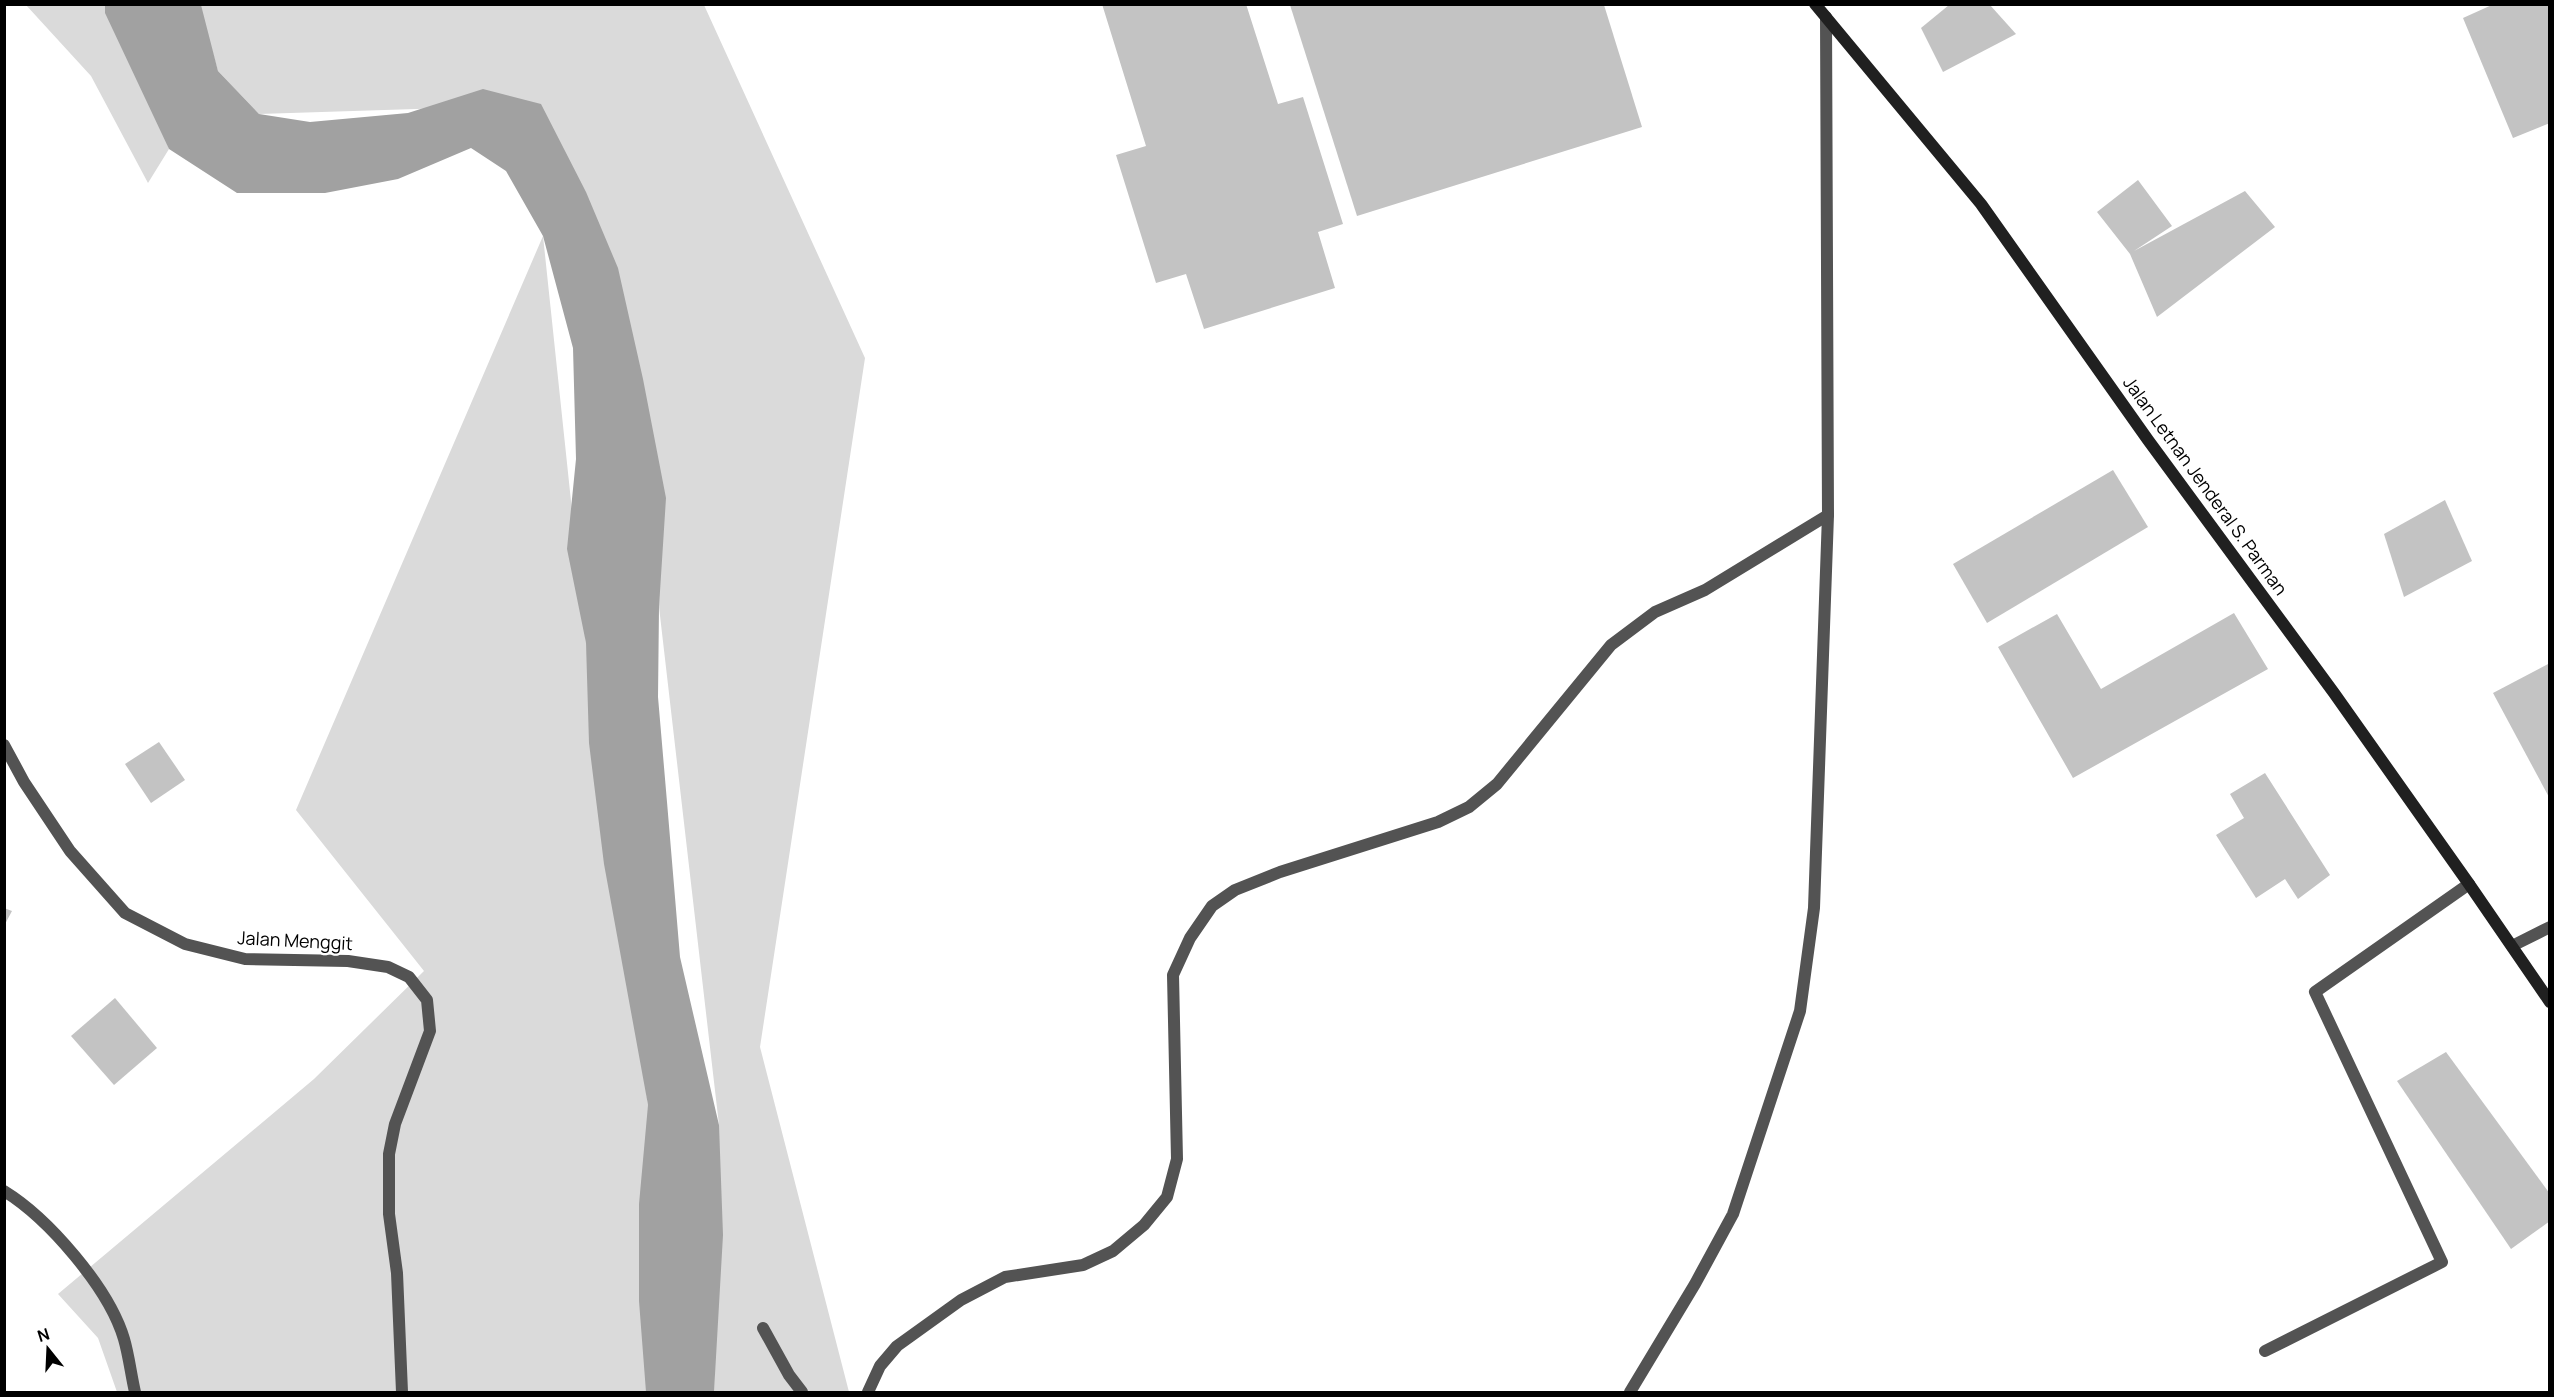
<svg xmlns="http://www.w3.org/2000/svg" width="2554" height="1397" font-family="Manrope,sans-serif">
  <rect width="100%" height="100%" fill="#fff"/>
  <g fill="#dadada">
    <path d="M 26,5 L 118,5 L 169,149 L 148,183 L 91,76 Z"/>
    <path d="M 199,5 L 704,5 L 865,358 L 760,1047 L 849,1392 L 714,1392 L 719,1125 L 659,607 L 541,105 L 259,114 L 218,71 Z"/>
    <path d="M 543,236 L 586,643 L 648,1105 L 646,1392 L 117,1392 L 98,1338 L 58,1294 L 314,1079 L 424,971 L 296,810 Z"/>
  </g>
  <path fill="#a1a1a1" d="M 105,5 L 201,5 L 218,71 L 259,114 L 310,122 L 408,113 L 483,89 L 541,104 L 586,192 L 618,268 L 643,379 L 666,498 L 659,607 L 658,697 L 667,802 L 680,957 L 719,1125 L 723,1235 L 714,1392 L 646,1392 L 639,1301 L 639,1204 L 648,1105 L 604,864 L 589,743 L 586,643 L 567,549 L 576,459 L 573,348 L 543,236 L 506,171 L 471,148 L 398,179 L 325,193 L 237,193 L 169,149 L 105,13 Z"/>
  <g fill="#c3c3c3">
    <path d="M 1102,4 L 1246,4 L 1278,104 L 1303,97 L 1343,224 L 1318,232 L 1335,288 L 1204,329 L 1186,274 L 1156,283 L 1116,155 L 1146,146 Z"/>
    <path d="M 2494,4 L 2548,4 L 2550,8 L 2550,123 L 2513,138 L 2463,18 Z"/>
    <path d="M 1290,5 L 1604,5 L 1642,127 L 1357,216 Z"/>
    <path d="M 1949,5 L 1990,5 L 2016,34 L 1943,72 L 1921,28 Z"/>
    <path d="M 2138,180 L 2172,226 L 2134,251 L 2245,191 L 2275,227 L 2157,317 L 2130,254 L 2097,212 Z"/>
    <path d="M 2113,470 L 2148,527 L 1987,623 L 1953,564 Z"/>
    <path d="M 2445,500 L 2472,561 L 2404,597 L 2384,534 Z"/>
    <path d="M 2234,613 L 2268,669 L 2073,778 L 1998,647 L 2057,614 L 2101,689 Z"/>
    <path d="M 2550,663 L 2550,799 L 2493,693 Z"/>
    <path d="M 159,742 L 185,780 L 151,803 L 125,764 Z"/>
    <path d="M 2265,773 L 2330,875 L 2298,899 L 2285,879 L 2256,898 L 2216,835 L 2244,818 L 2230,794 Z"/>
    <path d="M 4,908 L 12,911 L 4,926 Z"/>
    <path d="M 115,998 L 157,1048 L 114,1085 L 71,1036 Z"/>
    <path d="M 2446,1052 L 2550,1194 L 2550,1221 L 2511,1249 L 2397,1081 Z"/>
  </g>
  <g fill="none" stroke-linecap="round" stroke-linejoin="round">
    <path stroke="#535353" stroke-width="12" d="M 2265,1351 L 2442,1262 L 2315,992 L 2469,884"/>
    <g stroke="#535353" stroke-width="12">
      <path d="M 4,745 L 24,782 L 70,851 L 125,913 L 185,944 L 245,959 L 348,961 L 388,967 L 409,977 L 427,1000 L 430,1031 L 395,1124 L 389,1154 L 389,1214 L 397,1273 L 402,1392"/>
      <path d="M 2512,946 L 2550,927"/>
      <path d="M 4,1191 C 48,1218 109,1288 124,1339 C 129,1356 131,1375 135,1392"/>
      <path d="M 763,1328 L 789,1375 L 802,1392"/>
      <path d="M 868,1392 L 880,1366 L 897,1346 L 961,1300 L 1005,1277 L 1083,1265 L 1113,1251 L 1144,1225 L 1167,1197 L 1177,1159 L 1173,975 L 1190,938 L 1212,906 L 1235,890 L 1280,872 L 1438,822 L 1469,807 L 1497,784 L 1611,645 L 1655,612 L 1705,590 L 1828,515"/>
      <path d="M 1630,1392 L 1695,1284 L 1733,1214 L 1800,1011 L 1814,908 L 1828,515 L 1826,17"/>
    </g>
    <path stroke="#202020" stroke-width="12" d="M 1815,4 L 1981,204 L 2148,440 L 2334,693 L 2469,884 L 2550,1002"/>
  </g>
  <g text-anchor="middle" stroke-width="4.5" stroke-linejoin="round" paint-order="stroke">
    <g font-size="18" fill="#000" stroke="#fff">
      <text transform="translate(2205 486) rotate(54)" y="6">Jalan Letnan Jenderal S. Parman</text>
      <text transform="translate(295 941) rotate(3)" y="6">Jalan Menggit</text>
    </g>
  </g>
  <rect width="2554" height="1397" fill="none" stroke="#000000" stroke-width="12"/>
  <g transform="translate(48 1349) rotate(342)" stroke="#ffffff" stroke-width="4.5" paint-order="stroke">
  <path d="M0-4.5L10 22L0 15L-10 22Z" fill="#000000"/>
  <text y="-9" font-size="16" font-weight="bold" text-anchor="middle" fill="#000000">N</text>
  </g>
</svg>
